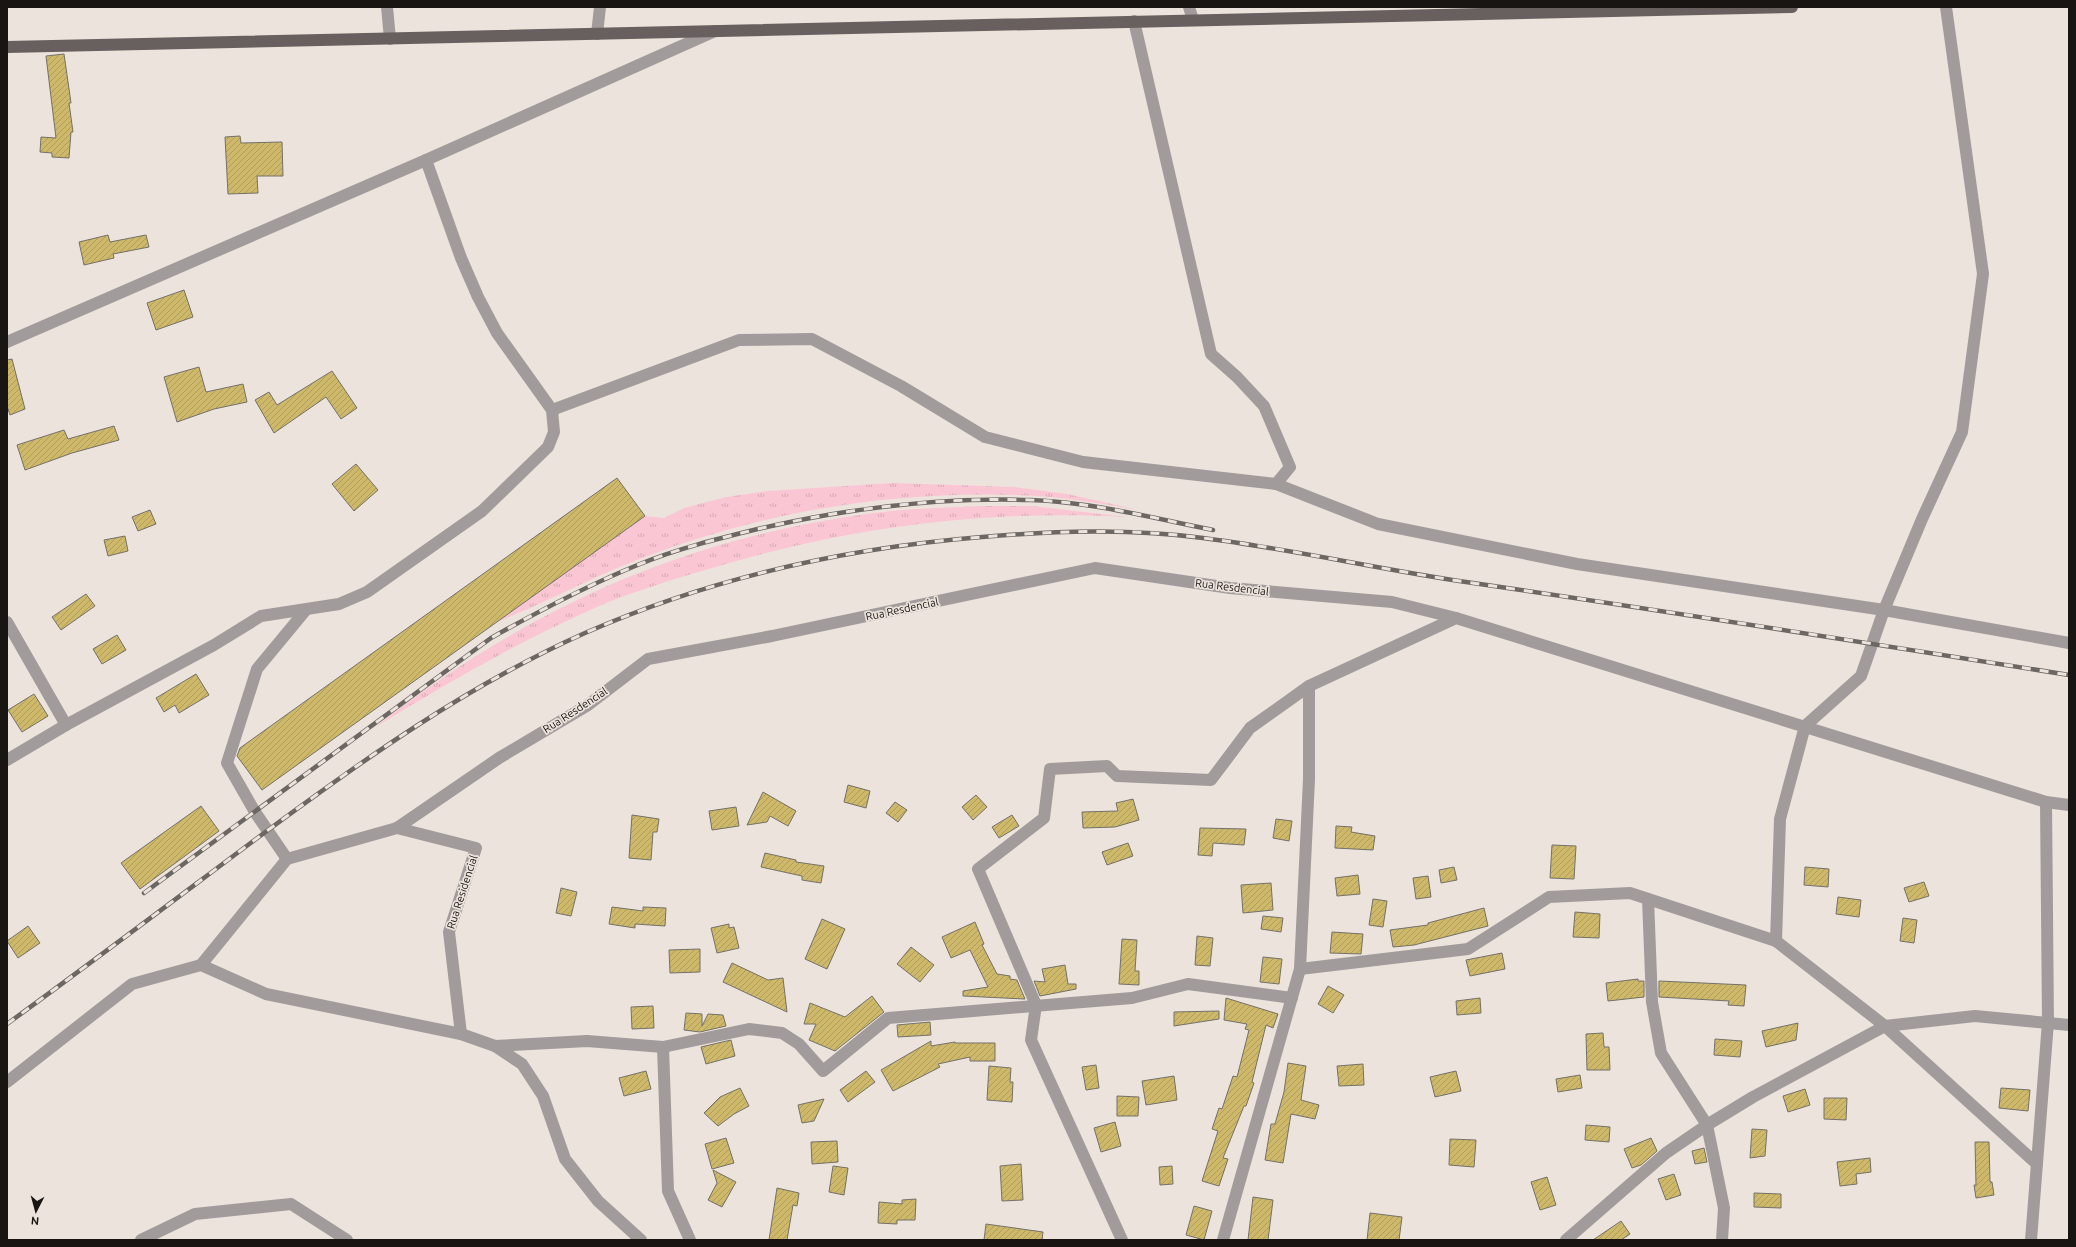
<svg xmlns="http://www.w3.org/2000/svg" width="2076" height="1247" font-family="Ubuntu,sans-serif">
  <defs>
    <pattern id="grass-tufts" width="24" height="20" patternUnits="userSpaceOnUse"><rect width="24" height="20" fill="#fbc6d4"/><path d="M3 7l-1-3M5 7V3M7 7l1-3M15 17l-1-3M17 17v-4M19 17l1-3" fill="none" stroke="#d6a9b5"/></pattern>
    <pattern id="building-hatch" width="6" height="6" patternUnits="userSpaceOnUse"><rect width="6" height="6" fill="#ceb86a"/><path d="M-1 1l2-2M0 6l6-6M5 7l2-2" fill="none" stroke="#b09d5b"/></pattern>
  </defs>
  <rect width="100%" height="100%" fill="#ece3dc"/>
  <g fill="url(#grass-tufts)">
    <path d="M 892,483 L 1015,487 L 1067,494 L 1139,510 C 1098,503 1057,496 1016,495 C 893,491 768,511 653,554 C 599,573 550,601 497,622 L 645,516 L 664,518 L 684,508 L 726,497 L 768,491 Z"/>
    <path d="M 980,506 L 1032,506 L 1127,517 C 984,509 842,528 705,570 C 665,582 625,594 588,611 C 513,645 443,685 374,728 C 527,609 681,538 874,513 C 909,508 945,508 980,506 Z"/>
  </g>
  <g fill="url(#building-hatch)" stroke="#737168">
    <path d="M 64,54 L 71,103 L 69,103 L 73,132 L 71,132 L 69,158 L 52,157 L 52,153 L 40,152 L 41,137 L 56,138 L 46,56 Z"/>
    <path d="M 240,136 L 241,143 L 282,142 L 283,176 L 257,176 L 258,193 L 228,194 L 225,137 Z"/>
    <path d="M 108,235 L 110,242 L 146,235 L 149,247 L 113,254 L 114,258 L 84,265 L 79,242 Z"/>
    <path d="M 184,290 L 193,317 L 156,330 L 147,303 Z"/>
    <path d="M 12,359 L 25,409 L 10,415 L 7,406 L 7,360 Z"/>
    <path d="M 199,367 L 206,392 L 243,384 L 247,402 L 214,409 L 177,422 L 164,377 Z"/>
    <path d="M 332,371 L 357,408 L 341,419 L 326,397 L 274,433 L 255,400 L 269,392 L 277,405 Z"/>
    <path d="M 114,426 L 119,440 L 72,453 L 25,470 L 17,445 L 64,430 L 68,439 Z"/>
    <path d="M 356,464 L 378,490 L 354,511 L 332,484 Z"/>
    <path d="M 617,478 L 645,516 L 262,790 L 237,756 L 240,748 Z"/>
    <path d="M 150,510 L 156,524 L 138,531 L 132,517 Z"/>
    <path d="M 125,536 L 128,551 L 108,556 L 104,540 Z"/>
    <path d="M 86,594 L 95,606 L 61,630 L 52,617 Z"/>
    <path d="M 117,635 L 126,650 L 102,664 L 93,649 Z"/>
    <path d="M 196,674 L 209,695 L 179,713 L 175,705 L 164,712 L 156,698 Z"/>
    <path d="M 34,694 L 48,716 L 22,732 L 8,710 Z"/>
    <path d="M 848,785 L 870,791 L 866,808 L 844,802 Z"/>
    <path d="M 763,792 L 796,811 L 788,826 L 770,816 L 767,822 L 747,825 Z"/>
    <path d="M 976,795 L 987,807 L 973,820 L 962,807 Z"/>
    <path d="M 1133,799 L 1139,820 L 1115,827 L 1083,828 L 1082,812 L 1118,811 L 1116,803 Z"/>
    <path d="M 895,802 L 907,810 L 898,822 L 886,813 Z"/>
    <path d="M 201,806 L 219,831 L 140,889 L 121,863 Z"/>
    <path d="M 736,807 L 739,826 L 712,830 L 709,811 Z"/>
    <path d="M 632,815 L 659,819 L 657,832 L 653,832 L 651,860 L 629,858 Z"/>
    <path d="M 1012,815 L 1019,826 L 999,838 L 992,827 Z"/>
    <path d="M 1276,819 L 1292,821 L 1289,841 L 1273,838 Z"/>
    <path d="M 1336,826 L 1352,827 L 1351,832 L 1375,836 L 1373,850 L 1335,848 Z"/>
    <path d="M 1200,828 L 1246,829 L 1244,845 L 1213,843 L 1212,856 L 1198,855 Z"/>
    <path d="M 1128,843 L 1133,856 L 1107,865 L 1102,852 Z"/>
    <path d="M 1552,845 L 1576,846 L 1574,879 L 1550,878 Z"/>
    <path d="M 765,853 L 796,860 L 796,862 L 824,866 L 821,883 L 802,880 L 802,876 L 761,867 Z"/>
    <path d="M 1454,867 L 1457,880 L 1441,883 L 1439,870 Z"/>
    <path d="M 1805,867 L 1829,869 L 1828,887 L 1804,885 Z"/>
    <path d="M 1358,875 L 1360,894 L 1337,896 L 1335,878 Z"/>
    <path d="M 1428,876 L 1431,897 L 1416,899 L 1413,878 Z"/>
    <path d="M 1924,882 L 1929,896 L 1909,902 L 1904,888 Z"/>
    <path d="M 1271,883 L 1273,910 L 1243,913 L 1241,885 Z"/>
    <path d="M 561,888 L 577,892 L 571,916 L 556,913 Z"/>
    <path d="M 1838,897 L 1861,900 L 1859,917 L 1836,914 Z"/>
    <path d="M 1373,899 L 1387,901 L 1383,927 L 1369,925 Z"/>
    <path d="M 612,907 L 643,911 L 643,907 L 666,908 L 665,926 L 635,924 L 635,928 L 609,924 Z"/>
    <path d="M 1484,908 L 1488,926 L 1414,945 L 1393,947 L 1390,930 L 1428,925 L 1428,923 Z"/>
    <path d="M 1575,912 L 1600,914 L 1599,938 L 1573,937 Z"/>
    <path d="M 1263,916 L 1283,918 L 1281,932 L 1261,929 Z"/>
    <path d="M 1903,918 L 1917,920 L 1914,943 L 1900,941 Z"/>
    <path d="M 822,919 L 845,929 L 827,969 L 805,959 Z"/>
    <path d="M 975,922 L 984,944 L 982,945 L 997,974 L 1010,976 L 1010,979 L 1017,980 L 1025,999 L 963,996 L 963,991 L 988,987 L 970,950 L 951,958 L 942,937 Z"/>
    <path d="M 729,924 L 729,928 L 734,927 L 739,948 L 717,953 L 711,928 Z"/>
    <path d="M 28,926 L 40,943 L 18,958 L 7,941 Z"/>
    <path d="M 1332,932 L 1363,934 L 1361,954 L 1330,953 Z"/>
    <path d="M 1197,936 L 1213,938 L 1210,966 L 1195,965 Z"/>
    <path d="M 1122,939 L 1137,940 L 1135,971 L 1139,971 L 1139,985 L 1119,984 Z"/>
    <path d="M 911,947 L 934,965 L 920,982 L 897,964 Z"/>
    <path d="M 700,949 L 700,972 L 670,973 L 669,950 Z"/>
    <path d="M 1502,953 L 1505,969 L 1470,976 L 1466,960 Z"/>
    <path d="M 1263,957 L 1282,959 L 1279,984 L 1260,982 Z"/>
    <path d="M 732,963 L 768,980 L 783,978 L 787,1012 L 723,982 Z"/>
    <path d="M 1065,965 L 1068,984 L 1076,984 L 1076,989 L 1040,996 L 1034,981 L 1045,982 L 1042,969 Z"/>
    <path d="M 1638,979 L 1638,981 L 1644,981 L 1644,997 L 1608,1001 L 1606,983 Z"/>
    <path d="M 1659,981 L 1746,985 L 1744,1006 L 1728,1005 L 1729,1001 L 1659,997 Z"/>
    <path d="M 1328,986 L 1344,995 L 1333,1013 L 1318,1004 Z"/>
    <path d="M 872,996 L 884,1012 L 835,1051 L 809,1040 L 816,1024 L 804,1024 L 810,1003 L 845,1017 Z"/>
    <path d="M 1226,998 L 1278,1014 L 1273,1028 L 1266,1025 L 1252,1082 L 1254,1083 L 1246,1106 L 1244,1106 L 1223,1158 L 1228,1159 L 1219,1186 L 1202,1181 L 1218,1131 L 1212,1129 L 1219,1108 L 1222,1109 L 1233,1076 L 1237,1077 L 1249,1030 L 1245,1029 L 1247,1024 L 1224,1020 Z"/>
    <path d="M 1480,998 L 1481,1013 L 1457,1015 L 1456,1001 Z"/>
    <path d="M 653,1006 L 654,1028 L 632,1029 L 631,1007 Z"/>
    <path d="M 1219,1011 L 1219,1019 L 1174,1026 L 1174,1012 Z"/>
    <path d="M 686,1013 L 702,1014 L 702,1026 L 708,1014 L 723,1015 L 726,1026 L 700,1032 L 684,1030 Z"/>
    <path d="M 930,1022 L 931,1035 L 898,1037 L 897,1025 Z"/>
    <path d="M 1798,1023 L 1796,1040 L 1766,1047 L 1762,1031 Z"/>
    <path d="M 1603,1033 L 1604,1047 L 1609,1047 L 1610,1070 L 1587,1070 L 1586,1034 Z"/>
    <path d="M 1715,1039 L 1742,1041 L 1740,1057 L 1714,1055 Z"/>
    <path d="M 731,1040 L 735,1056 L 706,1064 L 701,1047 Z"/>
    <path d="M 931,1041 L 931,1046 L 955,1042 L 955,1043 L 995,1043 L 995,1061 L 970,1061 L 970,1057 L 938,1064 L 940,1067 L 893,1091 L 881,1070 Z"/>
    <path d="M 1288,1063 L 1306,1066 L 1301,1100 L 1319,1105 L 1315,1119 L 1291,1114 L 1283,1163 L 1265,1160 L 1271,1124 L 1275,1124 L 1284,1092 Z"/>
    <path d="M 1363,1064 L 1364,1085 L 1339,1086 L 1337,1066 Z"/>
    <path d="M 1096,1065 L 1099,1088 L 1086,1090 L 1082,1067 Z"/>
    <path d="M 989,1066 L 1011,1068 L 1010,1082 L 1013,1082 L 1012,1102 L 987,1100 Z"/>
    <path d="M 646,1071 L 651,1089 L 624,1096 L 619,1078 Z"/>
    <path d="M 866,1071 L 875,1082 L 848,1102 L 840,1090 Z"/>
    <path d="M 1456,1071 L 1461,1091 L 1435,1097 L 1430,1077 Z"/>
    <path d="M 1580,1075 L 1582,1088 L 1558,1092 L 1556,1079 Z"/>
    <path d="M 1174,1076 L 1177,1100 L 1146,1105 L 1142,1081 Z"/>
    <path d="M 740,1088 L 749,1106 L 734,1114 L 718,1126 L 704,1113 L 720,1097 Z"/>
    <path d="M 2001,1088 L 2030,1090 L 2028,1111 L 1999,1108 Z"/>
    <path d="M 1805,1089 L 1810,1105 L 1788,1112 L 1783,1096 Z"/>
    <path d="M 1117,1096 L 1139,1097 L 1138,1116 L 1117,1116 Z"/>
    <path d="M 1824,1098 L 1847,1098 L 1846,1120 L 1824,1119 Z"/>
    <path d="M 824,1099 L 814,1121 L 802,1123 L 798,1105 Z"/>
    <path d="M 1115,1122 L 1121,1146 L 1101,1152 L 1094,1128 Z"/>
    <path d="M 1586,1125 L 1610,1127 L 1609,1142 L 1585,1140 Z"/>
    <path d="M 1752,1129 L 1767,1130 L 1765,1156 L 1750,1158 Z"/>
    <path d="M 726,1138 L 734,1163 L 712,1169 L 705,1144 Z"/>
    <path d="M 1651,1138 L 1657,1151 L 1641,1165 L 1632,1168 L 1624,1149 Z"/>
    <path d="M 1450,1139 L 1476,1140 L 1474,1167 L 1449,1165 Z"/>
    <path d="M 837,1141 L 838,1162 L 812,1164 L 811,1142 Z"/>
    <path d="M 1975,1142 L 1989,1142 L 1990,1182 L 1992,1182 L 1994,1195 L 1976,1198 L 1974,1185 L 1976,1185 Z"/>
    <path d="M 1704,1148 L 1707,1162 L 1695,1164 L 1692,1151 Z"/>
    <path d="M 1870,1158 L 1871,1172 L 1856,1174 L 1857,1184 L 1840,1186 L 1837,1162 Z"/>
    <path d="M 1021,1164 L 1023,1200 L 1002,1201 L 1000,1166 Z"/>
    <path d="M 833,1166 L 848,1168 L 844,1195 L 829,1192 Z"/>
    <path d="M 1172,1166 L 1173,1184 L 1160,1185 L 1159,1167 Z"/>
    <path d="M 713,1170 L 736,1182 L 722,1207 L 708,1200 L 717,1183 Z"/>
    <path d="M 1674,1174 L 1681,1195 L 1666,1200 L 1658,1179 Z"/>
    <path d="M 1547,1177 L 1556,1205 L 1540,1210 L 1531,1182 Z"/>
    <path d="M 777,1188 L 799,1193 L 797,1206 L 793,1205 L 787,1240 L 769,1240 Z"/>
    <path d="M 1754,1193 L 1781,1194 L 1781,1208 L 1754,1207 Z"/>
    <path d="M 1253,1197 L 1273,1200 L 1268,1240 L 1248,1240 Z"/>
    <path d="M 916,1199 L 915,1220 L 897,1220 L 897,1224 L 878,1223 L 879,1202 L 902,1204 L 902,1200 Z"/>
    <path d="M 1194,1206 L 1212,1211 L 1204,1240 L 1186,1235 Z"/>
    <path d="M 1370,1213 L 1402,1217 L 1399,1240 L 1367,1240 Z"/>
    <path d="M 1621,1221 L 1630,1234 L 1621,1240 L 1593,1240 Z"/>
    <path d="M 986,1224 L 1043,1232 L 1042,1240 L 984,1240 Z"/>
  </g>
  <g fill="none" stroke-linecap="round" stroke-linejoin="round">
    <g stroke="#a19c9b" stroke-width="12">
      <path d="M 387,7 L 390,39"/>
      <path d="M 1189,7 L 1193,20"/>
      <path d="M 1946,7 L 1983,274 L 1962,432 L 1922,519 L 1884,610 L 1861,676 L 1805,726 L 1780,819 L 1776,941 L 1885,1026 L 2037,1164"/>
      <path d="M 1134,21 L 1211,354 L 1237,377 L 1264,406 L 1290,467 L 1276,484 L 1378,524 L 1577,564 L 1884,610 L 2069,643"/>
      <path d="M 597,34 L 600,7"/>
      <path d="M 7,342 L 426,160 L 715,31"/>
      <path d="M 552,410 L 739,340 L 812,339 L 901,386 L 985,437 L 1083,462 L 1276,484"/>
      <path d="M 305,611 L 257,669 L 227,763 L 255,812 L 287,859 L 397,828 L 476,848 L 449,932 L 461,1034"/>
      <path d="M 7,622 L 66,725"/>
      <path d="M 7,760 L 66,725 L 214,645 L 261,616 L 339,604 L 367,592 L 482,511 L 548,447 L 554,432 L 552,410 L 497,333 L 478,297 L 461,258 L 426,160"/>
      <path d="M 2046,802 L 2069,805"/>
      <path d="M 397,828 L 499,758 L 588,705 L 648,659 L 772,636 L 1095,568 L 1230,588 L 1392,602 L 1456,618"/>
      <path d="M 1648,899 L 1652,1002 L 1661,1053 L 1707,1125 L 1724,1208 L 1722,1240"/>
      <path d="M 201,965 L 287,859"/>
      <path d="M 1300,969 L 1468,949 L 1549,897 L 1630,893 L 1776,941"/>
      <path d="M 495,1046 L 587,1041 L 663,1047 L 749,1029 L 782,1033 L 799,1044 L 823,1071 L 888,1018 L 1132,998 L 1188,984 L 1292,998"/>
      <path d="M 663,1047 L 668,1191 L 690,1240"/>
      <path d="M 7,1082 L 132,984 L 201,965 L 266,994 L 461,1034 L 495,1046 L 522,1064 L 543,1096 L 565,1159 L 598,1201 L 641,1240"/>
      <path d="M 141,1240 L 195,1214 L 291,1204 L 347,1240"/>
      <path d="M 1122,1240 L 1031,1040 L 1036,1005 L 978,869 L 1044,818 L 1050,769 L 1107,766 L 1117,776 L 1211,780 L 1250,728 L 1309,686 L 1456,618 L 2046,802 L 2048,1022 L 2031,1240"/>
      <path d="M 1223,1240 L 1300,969 L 1309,779 L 1309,686"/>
      <path d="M 1566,1240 L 1666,1153 L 1707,1125 L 1753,1097 L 1885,1026 L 1975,1016 L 2069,1025"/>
    </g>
    <path stroke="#68605e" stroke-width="12" d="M 7,47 L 1792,7"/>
    <defs>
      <g id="rail">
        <path d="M 144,893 L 491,638 C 539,611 588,585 640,564 C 679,548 721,538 762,528 C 850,508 941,497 1031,500 C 1092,502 1153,518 1213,530"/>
        <path d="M 7,1024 C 91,963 173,901 256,839 C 360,762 466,686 585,633 C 711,578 845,548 982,537 C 1055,531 1130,528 1203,538 C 1291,549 1378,569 1466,582 C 1667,611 1868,643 2069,675"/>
      </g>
    </defs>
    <use href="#rail" stroke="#6c6763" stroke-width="4.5"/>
    <use href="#rail" stroke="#ece3dc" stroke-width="3" stroke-dasharray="9" stroke-linecap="butt"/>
  </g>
  <g text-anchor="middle" stroke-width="3.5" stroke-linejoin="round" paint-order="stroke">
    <g font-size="11" fill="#181513" stroke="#ece3dc">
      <text transform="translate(1232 587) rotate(7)" y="4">Rua Resdencial</text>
      <text transform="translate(902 609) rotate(-12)" y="4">Rua Resdencial</text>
      <text transform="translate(575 710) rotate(-33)" y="4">Rua Resdencial</text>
      <text transform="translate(462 892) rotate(-72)" y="4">Rua Residencial</text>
    </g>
  </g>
  <rect width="2076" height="1247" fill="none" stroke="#181513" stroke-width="16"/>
  <g transform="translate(36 1211) rotate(186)" stroke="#ece3dc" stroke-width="3" paint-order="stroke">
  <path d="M0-3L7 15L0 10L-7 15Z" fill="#181513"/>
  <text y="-6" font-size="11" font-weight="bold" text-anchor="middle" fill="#181513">N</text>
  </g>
</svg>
